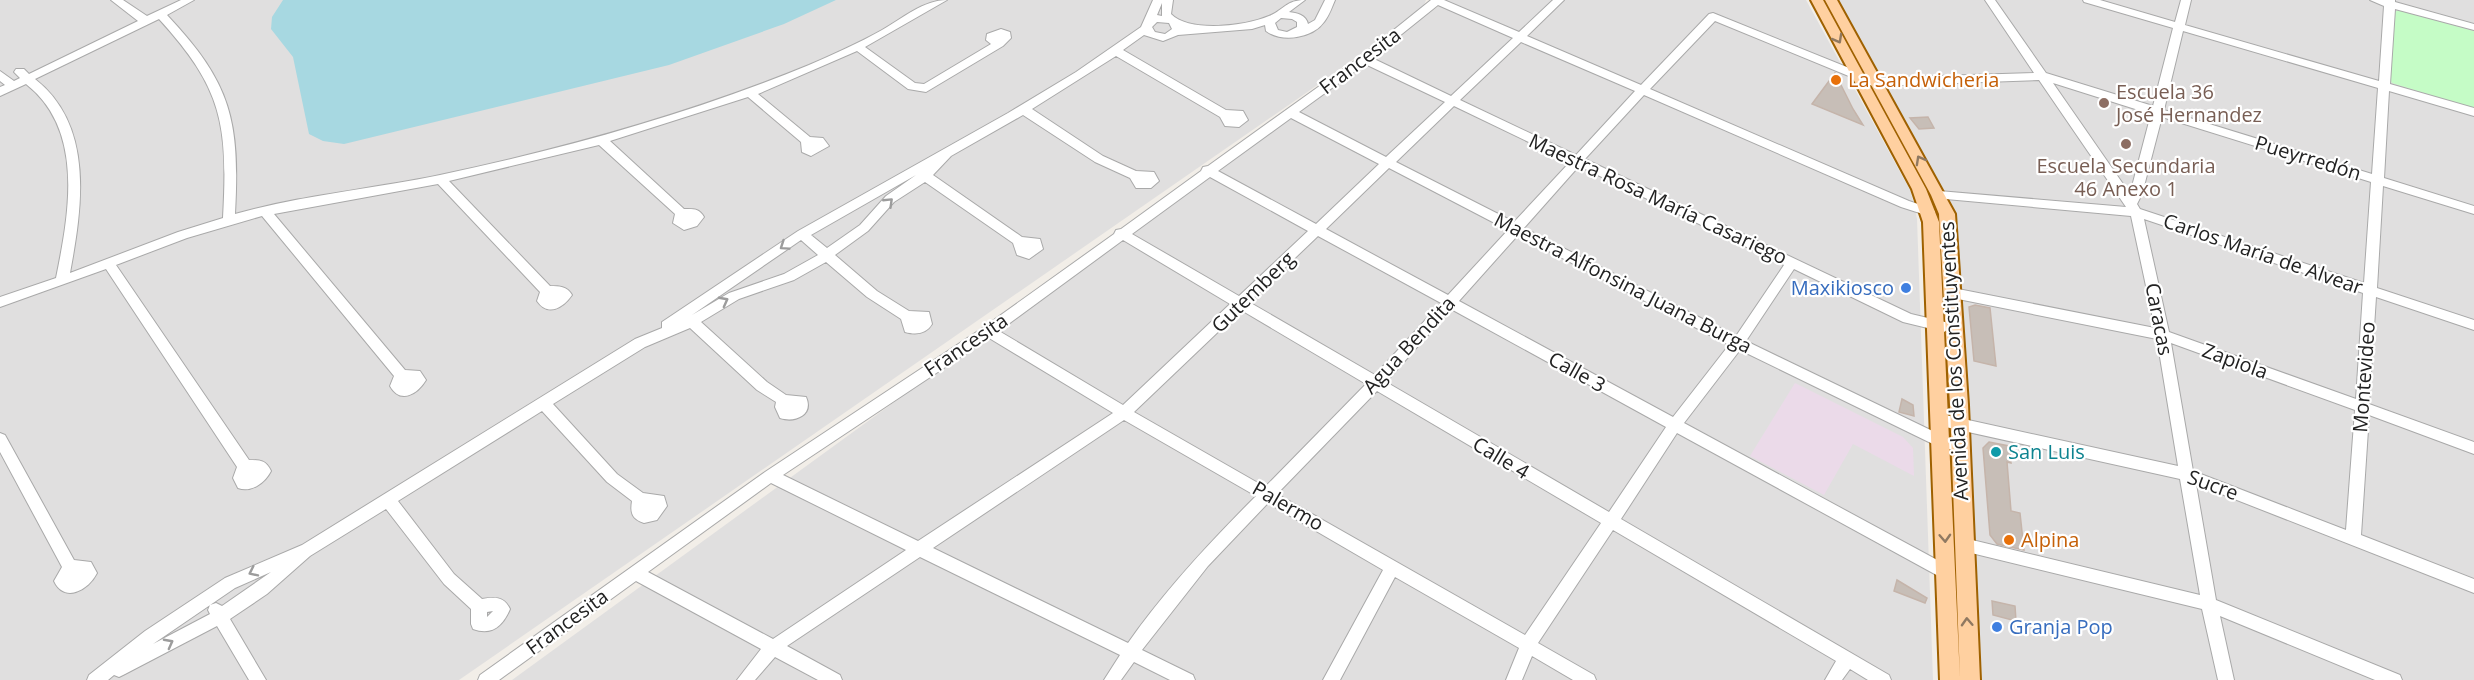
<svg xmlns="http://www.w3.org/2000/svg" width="2474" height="680" font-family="'Open Sans',sans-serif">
  <rect width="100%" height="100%" fill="#f2eee8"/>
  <g fill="#e0dfdf">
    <path d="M 0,0 L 1426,0 L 1422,11 L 1306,93 L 459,680 L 0,680 Z"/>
    <path d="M 1447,0 L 1806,0 L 1911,192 L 1917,219 L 1933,680 L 512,680 Z"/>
    <path d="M 1837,0 L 2474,0 L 2474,680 L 1982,680 L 1956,212 Z"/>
  </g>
  <path fill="#ebdae9" d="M 1795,383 L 1903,437 L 1913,448 L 1914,476 L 1853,444 L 1824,495 L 1750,456 Z"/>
  <path fill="#c5fcc6" d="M 2398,10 L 2474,31 L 2474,109 L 2392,83 L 2389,78 L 2395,12 Z"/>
  <path fill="#a7d8e1" d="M 283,0 L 836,0 L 784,24 L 669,65 L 344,144 L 323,141 L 309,134 L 293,57 L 271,29 L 272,17 Z"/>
  <g fill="#c7beb7" stroke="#c5b4aa" stroke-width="1.5">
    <path d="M 1835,73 L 1853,109 L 1863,125 L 1812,104 Z"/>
    <path d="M 1928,117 L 1934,128 L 1919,129 L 1910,118 Z"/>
    <path d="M 1975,305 L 1990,308 L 1996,366 L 1974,361 L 1969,307 Z"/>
    <path d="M 1902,399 L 1913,405 L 1914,416 L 1899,412 Z"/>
    <path d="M 1989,442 L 2009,446 L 2011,463 L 2007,462 L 2011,511 L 2020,513 L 2024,550 L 1997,544 L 1990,535 L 1983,448 Z"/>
    <path d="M 1897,580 L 1927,598 L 1925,603 L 1894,591 Z"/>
    <path d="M 1992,601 L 2015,606 L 2016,621 L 1993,615 Z"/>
  </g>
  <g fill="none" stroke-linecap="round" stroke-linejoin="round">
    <defs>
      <g id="minor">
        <path d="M 111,0 L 123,0 L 147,16 L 181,0 L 194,0 L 167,15 C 232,84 240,121 235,214 C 302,195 373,189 440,175 C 567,148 689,114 809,65 C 834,54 859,43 882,30 C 903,18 924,0 947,0 L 865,47 L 915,83 L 924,84 L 991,44 L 986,40 L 987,34 L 1001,29 L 1010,32 L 1011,38 L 1003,46 L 926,92 L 908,89 L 857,51 L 758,94 L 810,137 L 823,138 L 829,146 L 811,156 L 802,152 L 801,142 L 748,97 L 610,141 L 684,209 C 693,209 699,208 704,217 L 697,226 L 684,230 L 673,223 L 675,214 L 599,145 L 449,181 L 550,286 C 559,286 567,286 572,295 C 563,308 548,317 537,301 L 540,292 L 438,184 L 274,214 L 405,370 L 420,371 L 426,380 C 417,395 400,404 390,386 L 394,376 L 262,216 L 187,238 L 116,265 L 249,460 C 260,460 266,460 271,471 C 265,483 251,493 238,488 L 233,478 L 237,467 L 106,269 L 0,307 L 0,297 L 56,278 C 69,214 85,130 26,84 L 0,96 L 0,87 L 5,85 L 0,81 L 0,71 L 14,81 L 20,78 L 14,72 L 16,69 L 24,69 L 29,74 L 138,21 ZM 159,19 C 223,89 228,125 223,218 L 178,232 L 70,273 C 82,208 95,126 35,79 Z"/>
        <path d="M 1153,0 L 1173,0 L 1171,14 C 1189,33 1246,26 1269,16 C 1284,10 1286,0 1305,0 L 1289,12 C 1297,13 1306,15 1308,24 L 1315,20 L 1325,0 L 1335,0 C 1332,7 1329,16 1324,22 C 1313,38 1282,43 1266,31 L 1265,25 L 1252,29 L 1178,35 L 1163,41 L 1144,35 L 1123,50 L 1226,110 L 1243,111 L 1248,120 L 1239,127 L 1225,126 L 1220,117 L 1116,56 L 1032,109 L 1103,156 L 1136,171 L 1154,172 L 1159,181 L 1151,188 L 1136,188 L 1130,178 L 1095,162 L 1023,115 L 951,156 L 933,175 L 1022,237 L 1040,239 L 1043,249 L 1029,259 L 1017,255 L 1013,243 L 925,182 L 894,202 L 868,231 L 835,255 L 877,291 L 909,311 L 929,312 L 932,324 C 926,334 916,335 905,332 L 901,319 L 867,297 L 826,262 L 794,280 L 739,299 L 701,322 L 767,382 L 786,395 L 806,397 C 814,415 795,423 780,418 L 775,407 L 776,402 L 757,390 L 690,328 L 645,347 L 553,404 L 617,474 L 643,493 L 664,496 L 667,506 L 657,520 L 644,523 C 632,519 630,513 632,501 L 607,482 L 542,411 L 398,501 L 454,574 L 482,599 C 494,597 504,596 510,609 C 503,626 492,636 473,629 L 471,624 L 471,609 L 444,584 L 386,509 L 310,556 L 267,594 L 230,619 L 266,680 L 249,680 L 217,626 L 125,674 L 119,677 L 114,675 L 108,680 L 87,680 L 89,675 L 145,631 L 225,578 L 302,545 L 635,339 L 662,328 L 662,322 L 798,231 L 1008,113 L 1076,72 L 1141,27 ZM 1162,3 L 1162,16 L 1157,15 ZM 1281,18 L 1292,19 L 1297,22 L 1297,27 L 1287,32 L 1278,30 L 1275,23 ZM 1157,22 L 1169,23 L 1172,29 L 1165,34 L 1155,32 L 1152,27 ZM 916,175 L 886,196 L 860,225 L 827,248 L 811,235 ZM 801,240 L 818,255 L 784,274 L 729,293 L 692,315 ZM 271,572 L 222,606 L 216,603 L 210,605 L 208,610 L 210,614 L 153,644 L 235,588 ZM 493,611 L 487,617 L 487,612 Z"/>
        <path d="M 1431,0 L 1444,0 L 1519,32 L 1553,0 L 1564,0 L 1527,36 L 1641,85 L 1709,14 L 1713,13 L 1874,78 L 2034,73 L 1985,0 L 1995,0 L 2046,73 L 2153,106 L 2173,28 L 2084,2 L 2083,0 L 2100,0 L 2175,22 L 2181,0 L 2191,0 L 2185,25 L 2379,81 L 2384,6 L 2370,0 L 2395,0 L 2395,2 L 2474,24 L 2474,30 L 2395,9 L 2390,84 L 2474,108 L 2474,116 L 2389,91 L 2384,178 L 2474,206 L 2474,214 L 2383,186 L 2377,288 L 2474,320 L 2474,330 L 2376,297 L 2369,404 L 2474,442 L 2474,454 L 2369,415 L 2361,535 L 2474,579 L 2474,593 L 2196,484 L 2216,600 L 2400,675 L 2402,680 L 2375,680 L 2220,616 L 2234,680 L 2218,680 L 2202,609 L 1959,550 L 1956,545 L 1959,540 L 1964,538 L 2200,595 L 2180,479 L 1941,426 L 1936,424 L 1934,420 L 1936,416 L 1941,414 L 2178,466 L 2157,339 L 1953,298 L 1946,293 L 1953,288 L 2155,328 L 2131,216 L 1935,198 L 1933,195 L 1935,192 L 1939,191 L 2126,207 L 2039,80 L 1873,86 L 1715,21 L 1650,89 L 1909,201 L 1933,209 L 1935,212 L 1933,215 L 1929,216 L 1901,207 L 1644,95 L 1585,159 L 1911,314 L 1949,323 L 1951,327 L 1944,332 L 1903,322 L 1794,269 L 1746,341 L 1945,437 L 1965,442 L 1967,446 L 1965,450 L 1960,452 L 1937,446 L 1740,350 L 1684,423 L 1952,568 L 1955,573 L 1952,578 L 1947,580 L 1942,578 L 1677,433 L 1621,519 L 1889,675 L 1891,680 L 1868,680 L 1850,669 L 1842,680 L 1825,680 L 1836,661 L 1613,530 L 1538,643 L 1594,675 L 1596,680 L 1573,680 L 1532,656 L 1522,680 L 1506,680 L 1519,648 L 1395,577 L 1340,680 L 1323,680 L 1383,570 L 1268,503 L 1208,566 L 1142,650 L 1193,675 L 1195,680 L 1170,680 L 1134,662 L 1121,680 L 1104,680 L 1120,655 L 920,557 L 787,646 L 840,675 L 842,680 L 818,680 L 775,657 L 755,680 L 737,680 L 761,649 L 636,581 L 499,680 L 478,680 L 480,675 L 765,472 L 984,327 L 1114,234 L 1116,230 L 1121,229 L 1201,171 L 1203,167 L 1208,166 L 1360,57 ZM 1438,5 L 1513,38 L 1451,96 L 1372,58 ZM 2183,31 L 2378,88 L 2372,174 L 2164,110 ZM 1521,42 L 1635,91 L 1576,155 L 1460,100 ZM 1365,64 L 1445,102 L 1386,157 L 1299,112 ZM 2053,83 L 2151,114 L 2130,194 ZM 1454,106 L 1570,162 L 1514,222 L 1396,162 ZM 2162,117 L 2371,182 L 2364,283 L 2140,209 L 2137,204 L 2142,194 ZM 1291,118 L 1379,164 L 1316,224 L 1218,171 ZM 1579,166 L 1784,265 L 1736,336 L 1524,228 ZM 1389,168 L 1508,230 L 1448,295 L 1326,229 ZM 1210,177 L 1308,231 L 1239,296 L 1132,234 ZM 2144,219 L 2363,293 L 2356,399 L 2169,332 ZM 1518,235 L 1729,345 L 1673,417 L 1459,301 ZM 1318,236 L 1441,303 L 1375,375 L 1249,302 ZM 1123,240 L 1230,304 L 1123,405 L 999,331 ZM 1451,309 L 1666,427 L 1609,512 L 1386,382 ZM 1241,310 L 1366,384 L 1265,487 L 1134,412 ZM 989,338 L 1113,413 L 918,541 L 783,475 ZM 2171,343 L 2355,410 L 2346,530 L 2193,471 ZM 1377,391 L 1601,523 L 1525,635 L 1277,494 ZM 1124,420 L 1256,496 C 1210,542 1165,590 1128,643 L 933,548 ZM 771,483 L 906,550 L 773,639 L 648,572 Z"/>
        <path d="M 0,433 L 5,435 L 74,560 L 91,562 L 97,573 C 88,591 64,603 54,581 L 62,567 L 0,452 Z"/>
      </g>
      <path id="major" d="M 1811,0 L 1823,0 L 1926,189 L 1939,222 L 1960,679 L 1950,405 L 1939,214 L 1931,195 L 1825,0 L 1837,0 L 1955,214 L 1968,405 L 1980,680 L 1940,680 L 1923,222 L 1912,189 Z"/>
    </defs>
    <use href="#minor" stroke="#a9a9a9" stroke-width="2"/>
    <use href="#major" stroke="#9f6100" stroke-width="4"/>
    <use href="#minor" fill="#fff" fill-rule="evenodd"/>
    <use href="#major" fill="#ffd0a0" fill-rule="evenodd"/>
  </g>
  <defs><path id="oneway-chevron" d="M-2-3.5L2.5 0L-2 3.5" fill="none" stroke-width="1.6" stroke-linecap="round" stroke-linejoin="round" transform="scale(1.5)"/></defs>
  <g stroke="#907961">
    <use href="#oneway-chevron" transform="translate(1838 39) rotate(61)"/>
    <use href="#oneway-chevron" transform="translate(1920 160) rotate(-119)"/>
    <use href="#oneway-chevron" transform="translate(1945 538) rotate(87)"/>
    <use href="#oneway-chevron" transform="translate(1967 622) rotate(-93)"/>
  </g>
  <g stroke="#9c9c9c">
    <use href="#oneway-chevron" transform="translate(889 202) rotate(-44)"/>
    <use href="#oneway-chevron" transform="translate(784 246) rotate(146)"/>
    <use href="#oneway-chevron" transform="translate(724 301) rotate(-28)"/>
    <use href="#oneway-chevron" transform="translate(253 572) rotate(154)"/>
    <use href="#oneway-chevron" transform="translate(169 643) rotate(-28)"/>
  </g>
  <g fill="#e8710a" stroke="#fff" stroke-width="2">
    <circle cx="1836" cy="80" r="6"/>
    <circle cx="2009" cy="540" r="6"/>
  </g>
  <g fill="#8d6e63" stroke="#fff" stroke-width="2">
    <circle cx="2104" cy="103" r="6"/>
    <circle cx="2126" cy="144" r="6"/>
  </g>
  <g fill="#3f7fe0" stroke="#fff" stroke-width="2">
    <circle cx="1906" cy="288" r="6"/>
    <circle cx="1997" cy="627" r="6"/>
  </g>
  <circle fill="#0f9aa8" stroke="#fff" stroke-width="2" cx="1996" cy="452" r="6"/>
  <g text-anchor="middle" stroke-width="4.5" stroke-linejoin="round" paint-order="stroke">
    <g font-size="20" fill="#222" stroke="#fff">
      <text transform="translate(1360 61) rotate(-37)" y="7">Francesita</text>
      <text transform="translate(2308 158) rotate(17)" y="7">Pueyrredón</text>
      <text transform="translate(1658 199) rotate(25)" y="7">Maestra Rosa María Casariego</text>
      <text transform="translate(2263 254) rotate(19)" y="7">Carlos María de Alvear</text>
      <text transform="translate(1623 283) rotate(27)" y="7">Maestra Alfonsina Juana Burga</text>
      <text transform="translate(1253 292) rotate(-44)" y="7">Gutemberg</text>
      <text transform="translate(2159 319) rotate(79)" y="7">Caracas</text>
      <text transform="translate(966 345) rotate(-34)" y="7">Francesita</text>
      <text transform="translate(1409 345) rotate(-47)" y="7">Agua Bendita</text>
      <text transform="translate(1954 361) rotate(-93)" y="7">Avenida de los Constituyentes</text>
      <text transform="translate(2235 361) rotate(20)" y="7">Zapiola</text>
      <text transform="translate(1577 372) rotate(29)" y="7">Calle 3</text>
      <text transform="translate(2364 377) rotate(-86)" y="7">Montevideo</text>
      <text transform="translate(1501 458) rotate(31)" y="7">Calle 4</text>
      <text transform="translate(2213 485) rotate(20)" y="7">Sucre</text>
      <text transform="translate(1288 506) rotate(30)" y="7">Palermo</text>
      <text transform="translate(567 622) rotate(-36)" y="7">Francesita</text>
    </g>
    <g font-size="20" fill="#c56008" stroke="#fff" text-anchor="start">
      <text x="1848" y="87">La Sandwicheria</text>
      <text x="2021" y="547">Alpina</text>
    </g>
    <g font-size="20" fill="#785e54" stroke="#fff" text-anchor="start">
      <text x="2116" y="99">Escuela 36<tspan x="2116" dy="23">José Hernandez</tspan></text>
      <text x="2126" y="173" text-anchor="middle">Escuela Secundaria<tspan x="2126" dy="23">46 Anexo 1</tspan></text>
    </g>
    <g font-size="20" fill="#366cbe" stroke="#fff" text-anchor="end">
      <text x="1894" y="295">Maxikiosco</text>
      <text x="2009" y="634" text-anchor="start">Granja Pop</text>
    </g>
    <g font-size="20" fill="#0d838f" stroke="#fff" text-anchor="start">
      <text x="2008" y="459">San Luis</text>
    </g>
  </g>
</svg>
